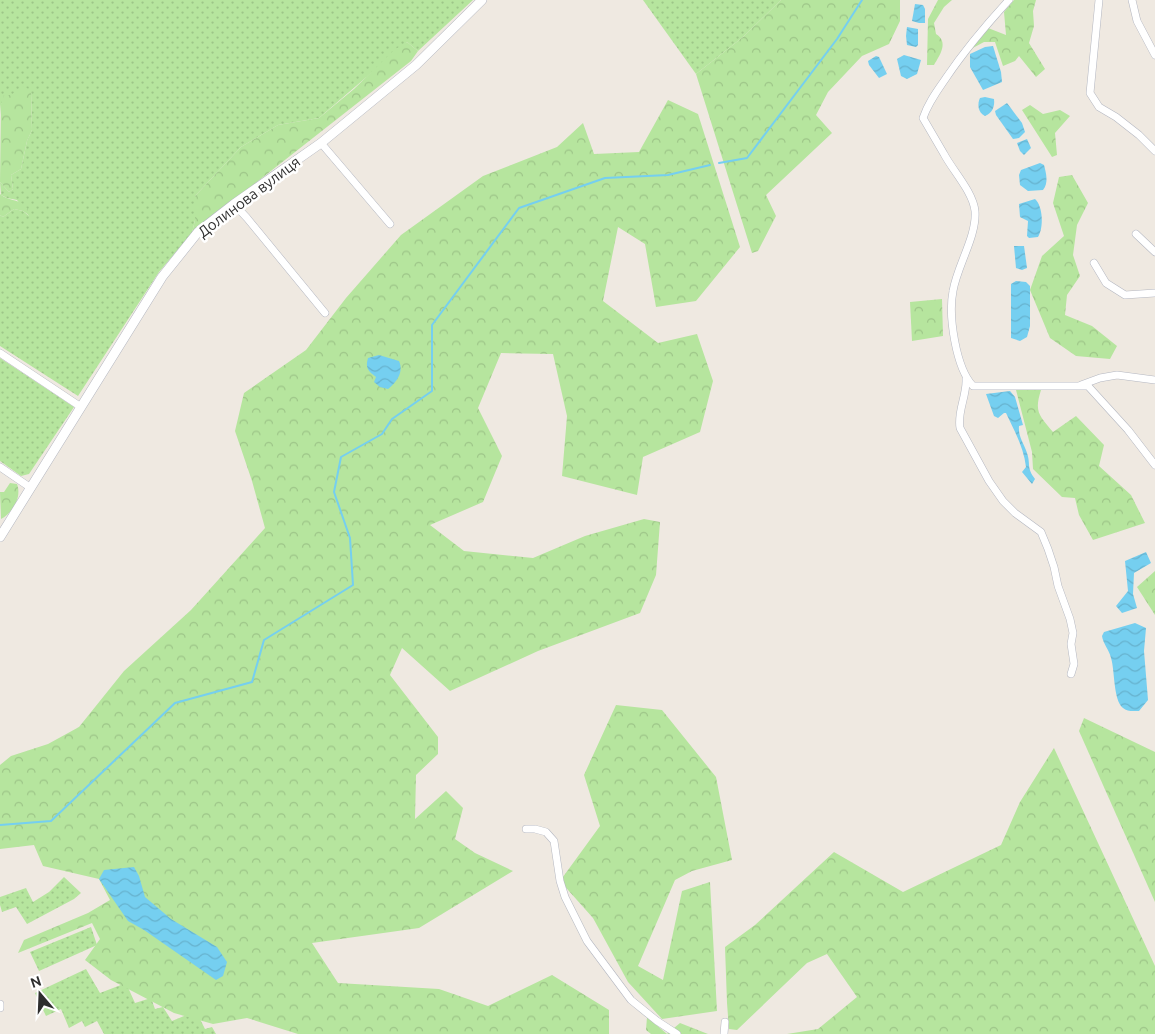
<svg xmlns="http://www.w3.org/2000/svg" width="1155" height="1034" font-family="Ubuntu,sans-serif">
  <defs>
    <pattern id="green-dots" width="8" height="8" patternUnits="userSpaceOnUse" patternTransform="scale(1.25)"><rect width="8" height="8" fill="#b6e59e"/><path d="M2 2h.1M6 6h.1" fill="none" stroke="#9dc588" stroke-width="1.8" stroke-linecap="round"/></pattern>
    <pattern id="forest-crowns" width="20" height="18" patternUnits="userSpaceOnUse" patternTransform="scale(1.25)"><rect width="20" height="18" fill="#b6e59e"/><path d="M2 6a3 3 0 1 1 6 0M12 15a3 3 0 1 1 6 0" fill="none" stroke="#9dc588"/></pattern>
    <pattern id="water-waves" width="16" height="10" patternUnits="userSpaceOnUse" patternTransform="scale(1.25)"><rect width="16" height="10" fill="#75cff0"/><path d="M0 5q4-4 8 0t8 0" fill="none" stroke="#66b2ce"/></pattern>
  </defs>
  <rect width="100%" height="100%" fill="#efe9e1"/>
  <g fill="url(#green-dots)">
    <path d="M 0,0 L 473,0 L 418,51 L 407,42 L 319,118 L 278,125 L 241,147 L 195,196 L 195,220 L 192,233 L 159,272 L 78,396 L 0,346 L 0,215 L 3,217 L 14,209 L 23,211 L 29,216 L 17,200 L 7,198 L 1,195 L 0,182 L 9,192 L 13,189 L 11,175 L 21,169 L 27,141 L 32,130 L 31,91 C 15,91 13,94 1,104 L 0,115 Z"/>
    <path d="M 643,0 L 781,0 L 743,37 L 696,74 Z"/>
    <path d="M 0,358 L 74,407 L 29,474 L 21,476 L 0,461 Z"/>
    <path d="M 64,877 L 81,893 L 74,899 L 27,924 L 16,907 L 2,912 L 0,905 L 0,897 L 26,888 L 33,902 L 49,892 Z"/>
    <path d="M 91,927 L 97,945 L 39,971 L 30,952 Z"/>
    <path d="M 86,969 L 100,993 L 126,983 L 135,1003 L 151,998 L 155,1009 L 163,1007 L 172,1021 L 196,1011 L 205,1029 L 212,1027 L 216,1034 L 104,1034 L 97,1021 L 85,1027 L 82,1021 L 69,1028 L 61,1009 L 46,1016 L 35,993 Z"/>
  </g>
  <g fill="url(#forest-crowns)">
    <path d="M 781,0 L 900,0 L 900,21 L 889,44 L 862,56 L 828,92 L 816,115 L 832,133 L 766,195 L 776,216 L 758,251 L 752,253 L 696,74 L 743,37 Z"/>
    <path d="M 938,0 L 952,0 L 944,7 L 934,23 L 936,34 C 949,42 940,55 934,65 L 927,65 L 928,19 Z"/>
    <path d="M 1014,0 L 1036,0 L 1033,11 L 1034,26 L 1029,43 L 1045,69 L 1036,77 L 1019,56 L 1015,61 L 1003,66 L 995,42 L 984,42 L 969,50 L 988,28 L 1006,35 L 1004,12 Z"/>
    <path d="M 407,42 L 418,51 L 411,61 L 192,233 L 195,220 L 195,196 L 241,147 L 278,125 L 319,118 L 354,89 L 394,50 Z"/>
    <path d="M 24,86 L 31,91 L 32,130 L 27,141 L 21,169 L 11,175 L 13,189 L 9,192 L 0,182 L 1,104 L 4,95 L 11,95 Z"/>
    <path d="M 668,100 L 698,114 L 740,247 L 696,301 L 656,307 L 645,244 L 618,227 L 603,301 L 658,343 L 697,334 L 713,381 L 700,432 L 643,457 L 637,495 L 562,476 L 567,416 L 553,354 L 501,353 L 478,408 L 502,456 L 483,502 L 430,525 L 464,551 L 533,558 L 585,536 L 644,519 L 660,522 L 656,575 L 640,613 L 538,651 L 450,691 L 402,648 L 390,675 L 438,737 L 438,754 L 416,775 L 415,819 L 446,791 L 463,808 L 455,839 L 475,853 L 513,871 L 419,928 L 312,943 L 338,983 L 439,989 L 488,1006 L 552,975 L 609,1010 L 609,1034 L 298,1034 L 247,1018 L 213,1024 L 174,1013 L 111,980 L 85,960 L 100,939 L 92,923 L 18,953 L 24,940 L 88,913 L 110,900 L 99,879 L 43,866 L 34,845 L 0,849 L 0,765 L 11,756 L 48,744 L 79,727 L 124,671 L 191,610 L 265,528 L 252,481 L 235,431 L 244,393 L 306,350 L 346,298 L 401,235 L 483,176 L 557,147 L 583,123 L 594,154 L 639,152 Z"/>
    <path d="M 1030,105 L 1043,114 L 1060,110 L 1070,116 L 1055,133 L 1057,155 L 1052,157 L 1022,110 Z"/>
    <path d="M 1072,175 L 1088,203 L 1077,225 L 1073,255 L 1080,276 L 1067,295 L 1065,315 L 1092,326 L 1117,346 L 1110,359 L 1076,356 L 1050,338 L 1030,290 L 1042,256 L 1064,236 L 1053,203 L 1059,177 Z"/>
    <path d="M 0,194 C 10,203 26,197 30,216 L 23,211 L 14,209 L 3,217 L 0,215 Z"/>
    <path d="M 942,299 L 943,336 L 912,341 L 910,302 Z"/>
    <path d="M 1016,390 L 1041,390 C 1034,412 1039,415 1053,432 L 1076,416 L 1104,445 L 1099,466 L 1131,495 L 1145,523 L 1093,540 L 1079,515 L 1075,498 L 1062,497 L 1033,469 L 1032,452 Z"/>
    <path d="M 10,483 L 17,484 C 22,497 13,513 1,519 L 0,492 L 4,492 Z"/>
    <path d="M 1155,571 L 1155,615 L 1137,587 Z"/>
    <path d="M 616,705 L 662,710 L 716,777 L 732,860 L 692,871 L 675,880 L 638,966 L 663,980 L 682,891 L 710,882 L 717,1011 L 662,1019 L 628,982 L 593,918 L 560,881 L 600,826 L 584,775 Z"/>
    <path d="M 1084,718 L 1155,752 L 1155,902 L 1079,731 Z"/>
    <path d="M 1054,748 L 1155,966 L 1155,1034 L 787,1034 L 818,1029 L 857,997 L 827,954 L 807,963 L 737,1030 L 729,1029 L 727,1003 L 725,947 L 755,925 L 834,852 L 903,892 L 1001,845 L 1020,802 Z"/>
    <path d="M 647,1017 L 667,1034 L 651,1034 L 646,1030 Z"/>
    <path d="M 680,1023 L 708,1034 L 667,1034 Z"/>
  </g>
  <g fill="url(#water-waves)">
    <path d="M 915,4 L 923,5 L 925,9 L 925,23 L 919,23 L 912,21 Z"/>
    <path d="M 907,27 L 918,29 L 918,45 L 916,47 L 907,45 L 906,36 Z"/>
    <path d="M 993,46 L 1001,72 L 1002,82 L 983,90 L 970,67 L 970,54 L 985,47 Z"/>
    <path d="M 904,55 L 921,60 L 917,74 L 907,79 L 901,76 L 897,59 Z"/>
    <path d="M 876,56 L 879,57 L 887,74 L 879,78 L 869,65 L 868,61 Z"/>
    <path d="M 985,97 L 994,99 C 995,107 992,113 985,116 C 978,113 977,104 980,98 Z"/>
    <path d="M 1007,103 L 1022,123 L 1025,132 L 1019,138 L 1013,139 L 996,115 L 995,111 Z"/>
    <path d="M 1027,139 L 1031,148 L 1024,155 L 1020,151 L 1017,143 Z"/>
    <path d="M 1040,163 L 1044,165 C 1046,173 1049,183 1043,190 L 1028,191 L 1020,185 L 1019,175 L 1021,170 Z"/>
    <path d="M 1035,199 C 1043,206 1044,228 1038,237 L 1029,238 L 1027,236 L 1028,221 L 1020,217 L 1019,204 Z"/>
    <path d="M 1014,246 L 1024,246 L 1027,268 L 1022,270 L 1016,268 Z"/>
    <path d="M 1016,281 L 1026,282 L 1030,286 L 1030,326 L 1027,337 L 1020,341 L 1011,338 L 1011,284 Z"/>
    <path d="M 379,355 L 399,361 C 404,372 397,382 388,389 L 380,387 L 374,382 L 376,377 C 368,371 365,368 368,358 Z"/>
    <path d="M 1010,391 L 1015,397 L 1023,425 L 1019,426 C 1018,437 1024,443 1027,453 C 1031,465 1026,467 1035,479 L 1032,484 L 1022,472 L 1026,467 C 1024,448 1014,430 1006,413 L 1004,413 L 998,418 L 994,416 L 986,394 Z"/>
    <path d="M 1146,552 L 1151,563 L 1134,573 L 1133,594 L 1137,608 L 1122,613 L 1116,606 L 1128,591 L 1125,561 Z"/>
    <path d="M 1135,623 L 1146,628 L 1144,651 L 1148,700 L 1139,711 C 1134,711 1127,712 1123,708 C 1113,700 1115,670 1111,658 C 1109,649 1103,644 1102,636 L 1104,632 Z"/>
    <path d="M 134,867 L 139,876 L 145,897 L 171,919 L 217,947 L 227,962 L 223,976 L 216,980 L 144,930 L 128,921 L 99,879 L 104,870 Z"/>
  </g>
  <g fill="none" stroke-linecap="round" stroke-linejoin="round">
    <g stroke="#75cff0" stroke-width="2">
      <path d="M 719,163 L 747,158 L 837,39 L 862,0"/>
      <path d="M 0,825 L 51,821 L 175,703 L 252,682 L 264,640 L 353,585 L 350,538 L 334,492 L 341,457 L 382,434 L 392,419 L 432,391 L 432,325 L 519,208 L 605,178 L 668,175 L 710,165"/>
    </g>
    <defs>
      <g id="minor">
        <path d="M 1009,0 C 986,25 965,50 946,78 C 937,91 928,103 923,118 C 930,130 937,142 944,154 C 953,171 973,192 975,211 C 977,236 957,266 953,291 C 948,316 956,368 973,386 L 1088,386 L 1128,430 L 1155,465"/>
        <path d="M 1099,0 L 1090,93 L 1099,107 L 1116,117 L 1139,135 L 1155,151"/>
        <path d="M 1132,0 L 1137,21 L 1155,55"/>
        <path d="M 321,143 L 390,224"/>
        <path d="M 234,204 L 247,218 L 325,313"/>
        <path d="M 1136,234 L 1155,252"/>
        <path d="M 1094,263 L 1106,283 L 1125,295 L 1155,293"/>
        <path d="M 0,353 L 81,407"/>
        <path d="M 966,379 C 967,396 957,411 960,428 L 989,481 L 1003,501 L 1015,513 L 1041,532 L 1048,549 L 1054,567 L 1058,586 L 1070,619 L 1073,633 L 1071,644 L 1074,664 L 1071,674"/>
        <path d="M 1081,385 L 1100,378 L 1117,375 L 1155,380"/>
        <path d="M 0,467 L 31,488"/>
        <path d="M 526,829 L 535,829 L 546,832 L 554,841 L 560,881 L 565,897 L 587,941 L 631,1000 L 657,1021 L 677,1034"/>
        <path d="M 0,1004 L 0,1008"/>
        <path d="M 724,1034 L 725,1022"/>
      </g>
      <path id="tertiary" d="M 0,537 L 162,277 L 198,232 L 234,204 L 321,143 L 416,65 L 482,0"/>
    </defs>
    <use href="#minor" stroke="#b4b7c1" stroke-width="8"/>
    <use href="#tertiary" stroke="#b4b7c1" stroke-width="10"/>
    <use href="#minor" stroke="#fff" stroke-width="7"/>
    <use href="#tertiary" stroke="#fff" stroke-width="9"/>
  </g>
  <g text-anchor="middle" stroke-width="5" stroke-linejoin="round" paint-order="stroke">
    <g font-size="15" fill="#2e2e2e" stroke="#fff">
      <text transform="translate(249 197) rotate(-37)" y="5">Долинова вулиця</text>
    </g>
  </g>
  <g transform="translate(40 994) rotate(341)" stroke="#ffffff" stroke-width="4" paint-order="stroke">
  <path d="M0-4L9 19L0 12L-9 19Z" fill="#2e2e2e"/>
  <text y="-8" font-size="14" font-weight="bold" text-anchor="middle" fill="#2e2e2e">N</text>
  </g>
</svg>
